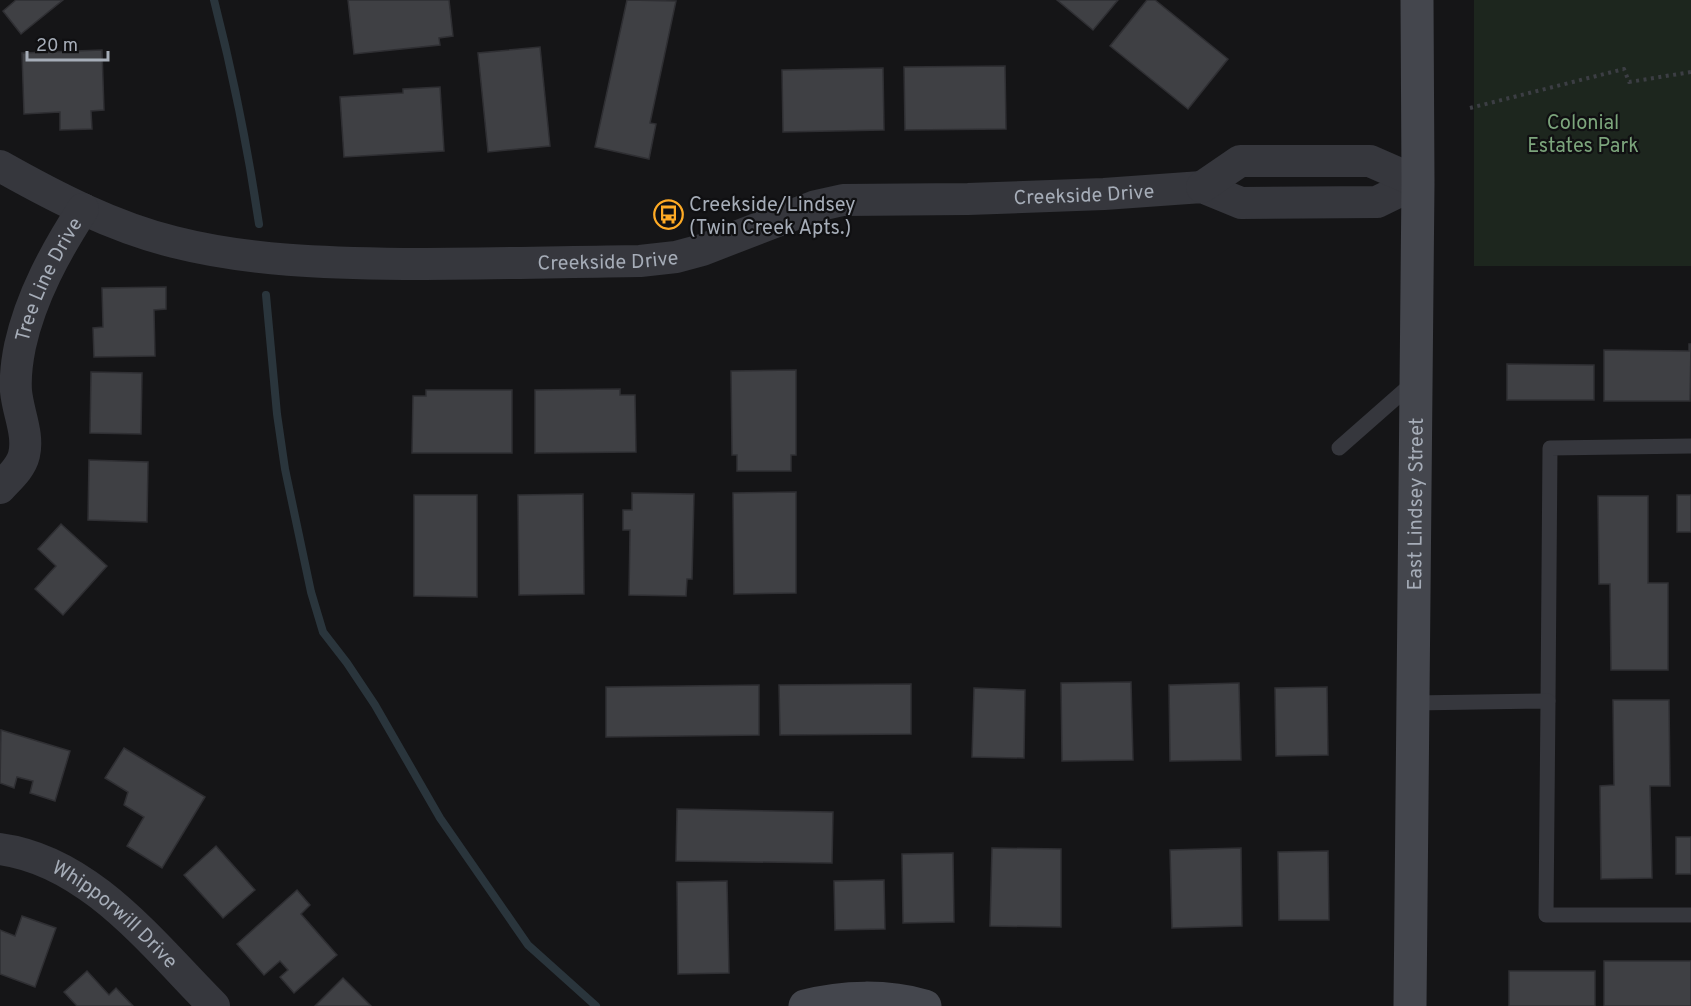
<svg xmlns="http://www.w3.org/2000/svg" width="1691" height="1006" font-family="Overpass,sans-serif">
  <rect width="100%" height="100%" fill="#151517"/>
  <rect fill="#1d261e" x="1474" y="0" width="217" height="266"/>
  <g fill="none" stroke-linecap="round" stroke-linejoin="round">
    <g stroke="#2a353c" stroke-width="8">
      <path d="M 214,0 C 233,74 248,149 259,224"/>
      <path d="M 266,295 L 277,414 L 285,469 L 311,592 L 323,632 L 347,663 L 375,705 L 440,818 L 528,945 L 596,1006"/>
    </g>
  </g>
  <g fill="#3f4044" stroke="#2f2f33" stroke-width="1.5">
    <path d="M 16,0 L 63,0 L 21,34 L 3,11 Z"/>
    <path d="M 348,0 L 449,0 L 453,36 L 439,38 L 440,45 L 354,54 Z"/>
    <path d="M 627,0 L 676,1 L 650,123 L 656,124 L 649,159 L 595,147 Z"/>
    <path d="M 1057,0 L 1118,0 L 1093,30 Z"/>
    <path d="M 1147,0 L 1155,0 L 1228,59 L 1188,109 L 1110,46 Z"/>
    <path d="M 540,47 L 550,146 L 488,152 L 478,53 Z"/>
    <path d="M 102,50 L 104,110 L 91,111 L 92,129 L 60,130 L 60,112 L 24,114 L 22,53 Z"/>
    <path d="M 1005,66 L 1006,129 L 905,130 L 904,67 Z"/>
    <path d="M 883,68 L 884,130 L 783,132 L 782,70 Z"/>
    <path d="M 440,87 L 444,151 L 344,157 L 340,97 L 403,93 L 403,89 Z"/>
    <path d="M 166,287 L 166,309 L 154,310 L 155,356 L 94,357 L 93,328 L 103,327 L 102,288 Z"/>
    <path d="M 1689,344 L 1691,344 L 1690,401 L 1604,401 L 1604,350 L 1689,351 Z"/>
    <path d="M 1507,364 L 1594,365 L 1594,400 L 1507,400 Z"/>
    <path d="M 796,370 L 796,455 L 791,455 L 791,471 L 737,471 L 737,455 L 732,455 L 731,371 Z"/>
    <path d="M 91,372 L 142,373 L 141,434 L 90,433 Z"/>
    <path d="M 620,389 L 620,395 L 635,395 L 636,452 L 535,453 L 535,390 Z"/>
    <path d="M 426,390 L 512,390 L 512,453 L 412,453 L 413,396 L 426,396 Z"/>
    <path d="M 89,460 L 148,462 L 147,522 L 88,520 Z"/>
    <path d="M 796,492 L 796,593 L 734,594 L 733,493 Z"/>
    <path d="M 632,493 L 694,494 L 692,579 L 687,579 L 686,596 L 629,595 L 630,530 L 623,530 L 623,510 L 632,510 Z"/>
    <path d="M 583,494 L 584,594 L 519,595 L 518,495 Z"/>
    <path d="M 414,495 L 477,495 L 477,597 L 414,596 Z"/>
    <rect x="1677" y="495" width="14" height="37"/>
    <path d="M 1598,496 L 1648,496 L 1648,583 L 1668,583 L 1668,670 L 1611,670 L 1610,584 L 1599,584 Z"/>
    <path d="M 61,524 L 107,566 L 63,615 L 35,589 L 56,566 L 38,549 Z"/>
    <path d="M 1131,682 L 1133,760 L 1062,761 L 1061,683 Z"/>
    <path d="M 1239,683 L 1241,760 L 1170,761 L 1169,685 Z"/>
    <path d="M 911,684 L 911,734 L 780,735 L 779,685 Z"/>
    <path d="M 759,685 L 759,735 L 606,737 L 606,687 Z"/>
    <path d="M 1327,687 L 1328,755 L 1276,756 L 1275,688 Z"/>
    <path d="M 974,688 L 1025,690 L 1024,758 L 972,757 Z"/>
    <path d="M 1613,700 L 1669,700 L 1670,786 L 1650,786 L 1652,878 L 1601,879 L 1600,786 L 1614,785 Z"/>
    <path d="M 1,730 L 70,751 L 55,801 L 30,793 L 33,781 L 17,777 L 14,788 L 0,783 Z"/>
    <path d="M 124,748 L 205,797 L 162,868 L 127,846 L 144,817 L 124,805 L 128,792 L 105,778 Z"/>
    <path d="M 677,809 L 833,812 L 832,863 L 676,861 Z"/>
    <rect x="1676" y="837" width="15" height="37"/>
    <path d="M 216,846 L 255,890 L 223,918 L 184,875 Z"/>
    <path d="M 992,848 L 1061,849 L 1061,927 L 990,926 Z"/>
    <path d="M 1241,848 L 1242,926 L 1172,928 L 1170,850 Z"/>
    <path d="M 1328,851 L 1329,920 L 1279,920 L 1278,852 Z"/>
    <path d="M 953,853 L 954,922 L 903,923 L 902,854 Z"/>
    <path d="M 884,880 L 885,929 L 835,930 L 834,881 Z"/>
    <path d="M 727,881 L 729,973 L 678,974 L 677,882 Z"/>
    <path d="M 297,890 L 310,905 L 301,914 L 337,955 L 294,993 L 280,977 L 288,970 L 280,961 L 264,975 L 237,944 Z"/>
    <path d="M 22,916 L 56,928 L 35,987 L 0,974 L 0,930 L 15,936 Z"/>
    <rect x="1604" y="961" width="87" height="45"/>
    <path d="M 87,971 L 109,995 L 116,988 L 133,1006 L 77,1006 L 64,992 Z"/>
    <rect x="1509" y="971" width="86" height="35"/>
    <path d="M 343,978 L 371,1006 L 315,1006 Z"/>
  </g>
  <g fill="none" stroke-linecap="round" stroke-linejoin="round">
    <path stroke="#3c3e44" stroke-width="4" stroke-dasharray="3 4.5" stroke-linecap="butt" d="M 1470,108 L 1624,69 L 1629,82 L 1691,72"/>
    <g stroke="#36373d" stroke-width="15">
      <path d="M 1339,448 L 1414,382"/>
      <path d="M 1548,701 L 1550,448 L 1691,446"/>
      <path d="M 1413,703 L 1548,701 L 1546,915 L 1691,915"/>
    </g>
    <g stroke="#36373d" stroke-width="32">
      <path id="s1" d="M 0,166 C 55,197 113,227 174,242 C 249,261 327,263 404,264 C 483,264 561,262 640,261 L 676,257 L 702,250 L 816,206 L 843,200 L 968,199 L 1104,194 L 1202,187 L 1241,203 L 1377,202 L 1418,182"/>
      <path d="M 1202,187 L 1240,161 L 1370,161 L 1418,182"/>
      <path id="s2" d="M 0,488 C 9,478 21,468 24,455 C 29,434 18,413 16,391 C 15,376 17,361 20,346 C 31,296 56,251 83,209"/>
      <path id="s3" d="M 0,849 C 90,861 153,945 214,1006"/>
    </g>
    <g stroke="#44464d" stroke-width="33">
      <path d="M 805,1006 C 843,996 887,995 925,1006"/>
      <path id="s4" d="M 1410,1006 L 1418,182 L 1417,0"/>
    </g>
  </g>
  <defs>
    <symbol id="bus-ring" viewBox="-11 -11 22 22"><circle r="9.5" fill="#101012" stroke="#ffab25" stroke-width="1.5"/><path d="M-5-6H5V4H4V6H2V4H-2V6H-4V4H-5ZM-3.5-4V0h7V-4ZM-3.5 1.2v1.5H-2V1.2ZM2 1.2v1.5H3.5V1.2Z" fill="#ffab25"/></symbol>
  </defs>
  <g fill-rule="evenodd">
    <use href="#bus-ring" x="652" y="198" width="33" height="33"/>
  </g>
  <g text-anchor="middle" stroke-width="4.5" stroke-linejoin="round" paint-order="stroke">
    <g font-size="20" fill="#7ca57c" stroke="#101012">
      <text x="1583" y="129">Colonial<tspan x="1583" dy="23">Estates Park</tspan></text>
    </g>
    <g font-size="20" fill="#a6adb8" stroke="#101012">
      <text dy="7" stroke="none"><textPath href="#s1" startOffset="1112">Creekside Drive</textPath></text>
      <text dy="7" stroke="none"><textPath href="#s1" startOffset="626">Creekside Drive</textPath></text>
      <text dy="7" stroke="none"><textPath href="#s2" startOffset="224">Tree Line Drive</textPath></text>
      <text dy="7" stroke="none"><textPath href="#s4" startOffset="502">East Lindsey Street</textPath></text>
      <text dy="7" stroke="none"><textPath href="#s3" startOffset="135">Whipporwill Drive</textPath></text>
    </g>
    <g font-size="20" fill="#a6adb8" stroke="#101012" text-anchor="start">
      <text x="689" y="211">Creekside/Lindsey<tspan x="689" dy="23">(Twin Creek Apts.)</tspan></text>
    </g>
  </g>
  <path d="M27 51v9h81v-9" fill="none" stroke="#a6adb8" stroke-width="3"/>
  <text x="36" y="51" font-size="18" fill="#a6adb8" stroke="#101012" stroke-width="4.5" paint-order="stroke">20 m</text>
</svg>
